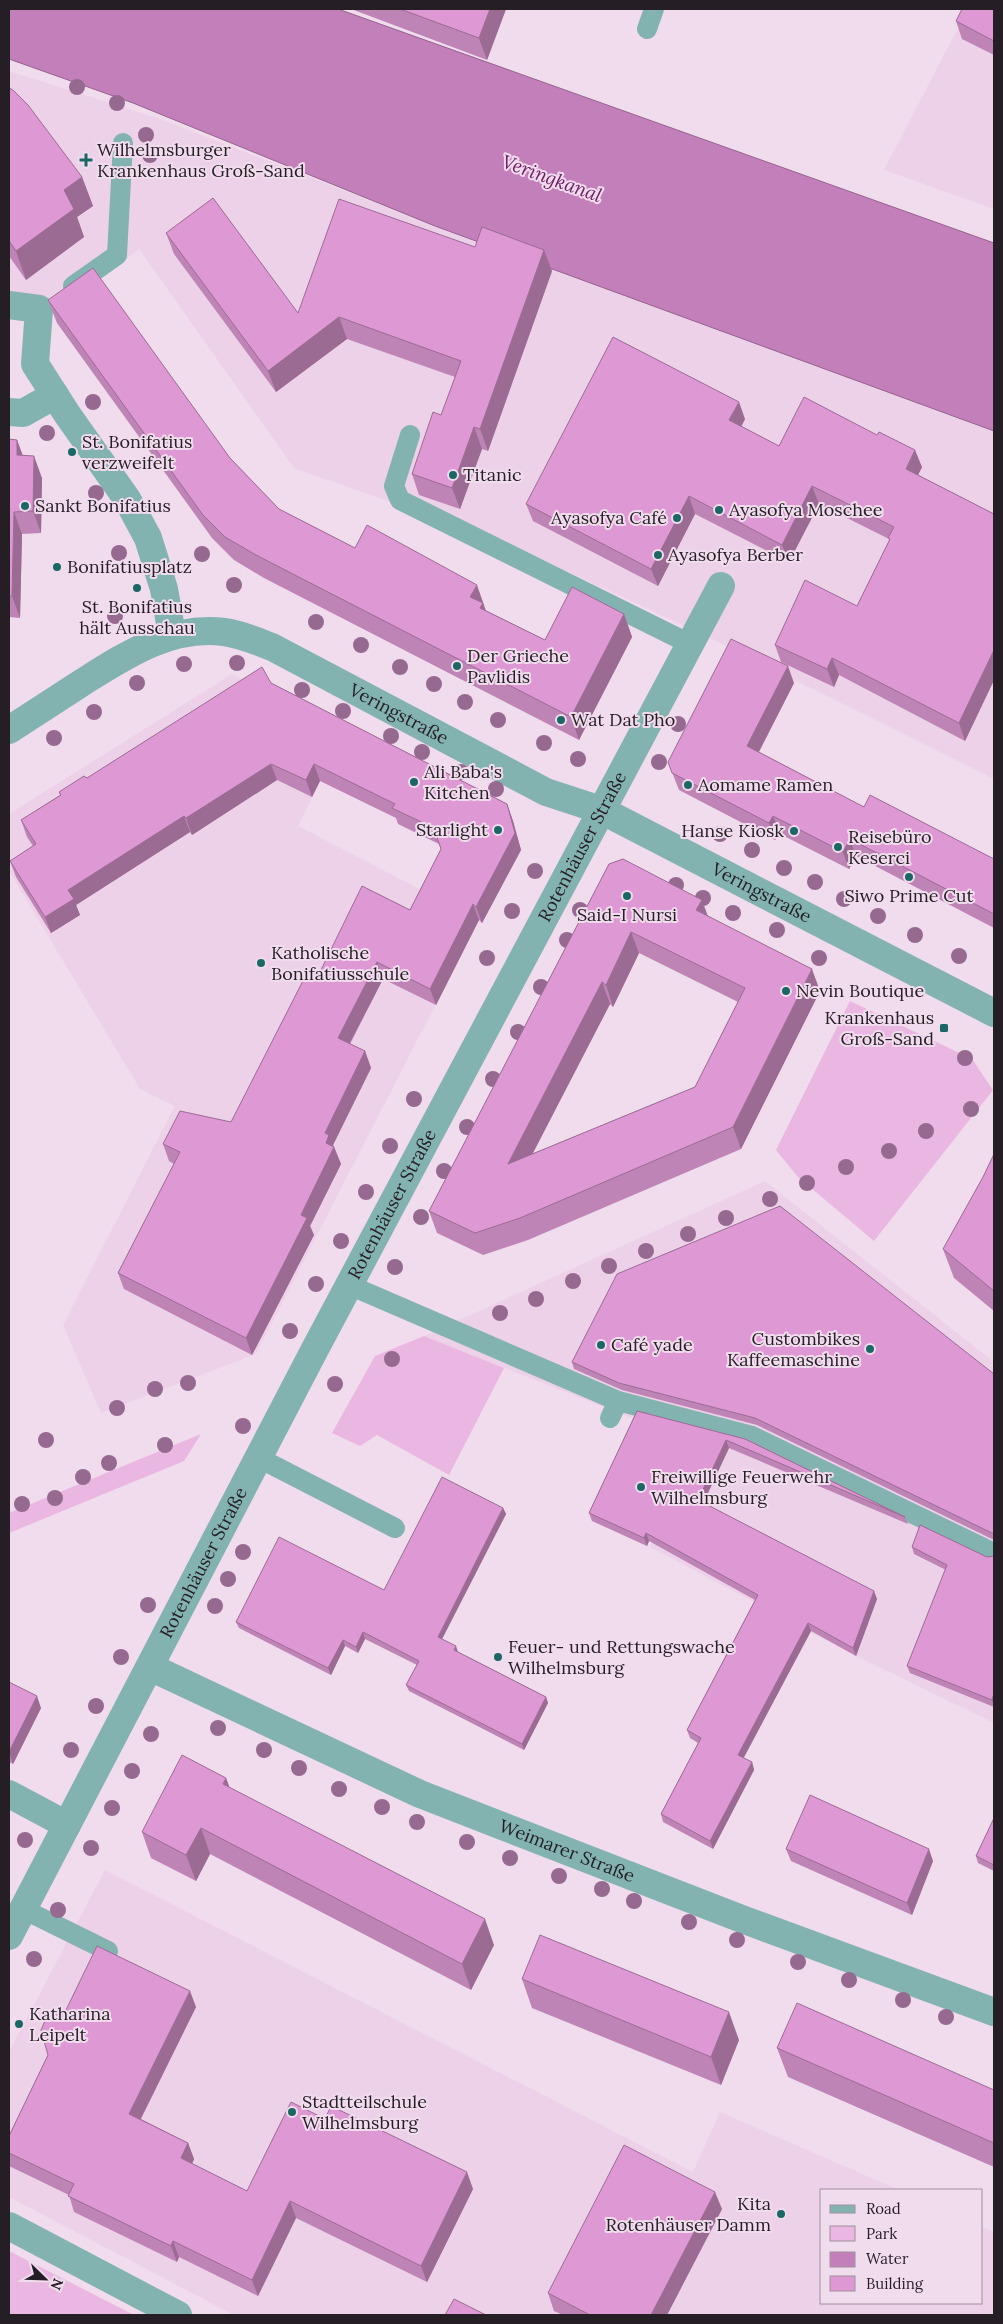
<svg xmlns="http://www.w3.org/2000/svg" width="1003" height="2324" font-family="Lora,serif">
  <rect width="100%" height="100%" fill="#f1dced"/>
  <g fill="#edd1e8">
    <path d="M 968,9 L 994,9 L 994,209 L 884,170 Z"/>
    <path d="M 9,71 L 166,121 L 435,226 L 994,431 L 994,779 L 704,635 L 504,542 L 294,468 L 139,249 L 46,321 L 9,319 Z"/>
    <path d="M 232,674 L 260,689 L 320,781 L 298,826 L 479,920 L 256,1354 L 101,1413 L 63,1325 L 175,1106 L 140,1089 L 9,871 L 9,814 Z"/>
    <path d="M 765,1181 L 994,1362 L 994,1723 L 856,1656 L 650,1547 L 695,1443 L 424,1336 Z"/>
    <path d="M 105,1870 L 693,2172 L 720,2112 L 899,2190 L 822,2190 L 822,2303 L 982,2303 L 982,2227 L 994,2232 L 994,2315 L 234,2315 L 9,2197 L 9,2052 Z"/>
  </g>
  <g fill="#eab6e2">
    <path d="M 850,1001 L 972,1059 L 993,1090 L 874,1241 L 798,1177 L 776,1150 Z"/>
    <path d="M 424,1336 L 504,1368 L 449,1475 L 377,1435 L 360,1446 L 332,1433 L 375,1356 Z"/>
    <path d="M 201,1434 L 184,1461 L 9,1533 L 9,1513 Z"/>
    <path d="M 9,2251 L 134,2315 L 9,2315 Z"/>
  </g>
  <path fill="#c37fba" stroke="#94628d" d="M 9,9 L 338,9 L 994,243 L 994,431 L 435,226 L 133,103 L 9,59 Z"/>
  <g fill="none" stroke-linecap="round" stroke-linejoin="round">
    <g stroke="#83b3b0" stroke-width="20">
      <path d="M 647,29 L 654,9"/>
      <path d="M 73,286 L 117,255 L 123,143"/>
      <path d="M 410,435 L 394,486 L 400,500 L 690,644"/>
      <path d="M 349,1285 L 618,1401 L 752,1436 L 994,1553"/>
      <path d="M 610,1418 L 618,1401"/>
      <path d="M 259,1458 L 395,1528"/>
      <path d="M 23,1909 L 108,1951"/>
    </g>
    <g stroke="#83b3b0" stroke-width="28">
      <path d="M 9,305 L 39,309 L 35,364 L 67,414 L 127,499 L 148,538 L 164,589 L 172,635"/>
      <path d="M 9,412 L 23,413 L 55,395"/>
      <path id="s1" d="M 9,730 C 34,714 58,698 83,682 C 126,655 171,625 224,632 C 241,634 256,641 272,647 L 546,792 L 601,810 L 994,1013"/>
      <path id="s2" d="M 150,1667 L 420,1794 L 747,1921 L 994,2012"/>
      <path d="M 9,1794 L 67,1825"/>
      <path id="s3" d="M 9,1936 L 315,1349 L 721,586"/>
      <path d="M 9,2226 L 178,2315"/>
    </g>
  </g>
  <g fill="#956990">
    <circle cx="77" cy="87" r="8"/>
    <circle cx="117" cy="103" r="8"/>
    <circle cx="146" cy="135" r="8"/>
    <circle cx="150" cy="155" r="8"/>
    <circle cx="93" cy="402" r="8"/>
    <circle cx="47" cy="433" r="8"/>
    <circle cx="96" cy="493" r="8"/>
    <circle cx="119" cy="553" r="8"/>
    <circle cx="202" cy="554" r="8"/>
    <circle cx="234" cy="585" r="8"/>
    <circle cx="115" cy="616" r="8"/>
    <circle cx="316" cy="622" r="8"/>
    <circle cx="361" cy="645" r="8"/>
    <circle cx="237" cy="663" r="8"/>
    <circle cx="184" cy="664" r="8"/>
    <circle cx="400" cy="667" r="8"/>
    <circle cx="137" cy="683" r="8"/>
    <circle cx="434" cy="684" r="8"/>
    <circle cx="302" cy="690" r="8"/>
    <circle cx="465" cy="702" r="8"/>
    <circle cx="343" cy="711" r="8"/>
    <circle cx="94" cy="712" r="8"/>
    <circle cx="498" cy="720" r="8"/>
    <circle cx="678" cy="724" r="8"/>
    <circle cx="391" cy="736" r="8"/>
    <circle cx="54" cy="738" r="8"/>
    <circle cx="544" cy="743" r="8"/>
    <circle cx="422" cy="752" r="8"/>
    <circle cx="578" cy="759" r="8"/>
    <circle cx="659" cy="762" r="8"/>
    <circle cx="461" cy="772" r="8"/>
    <circle cx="496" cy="789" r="8"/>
    <circle cx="720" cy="834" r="8"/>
    <circle cx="752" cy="850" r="8"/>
    <circle cx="784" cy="868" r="8"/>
    <circle cx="535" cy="871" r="8"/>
    <circle cx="815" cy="882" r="8"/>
    <circle cx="676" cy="885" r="8"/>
    <circle cx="703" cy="898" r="8"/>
    <circle cx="844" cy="899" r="8"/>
    <circle cx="580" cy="910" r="8"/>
    <circle cx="512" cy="911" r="8"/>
    <circle cx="733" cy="913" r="8"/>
    <circle cx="878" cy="916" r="8"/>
    <circle cx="777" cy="930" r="8"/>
    <circle cx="915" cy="935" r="8"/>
    <circle cx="567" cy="940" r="8"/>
    <circle cx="959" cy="956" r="8"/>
    <circle cx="487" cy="958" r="8"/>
    <circle cx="819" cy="958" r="8"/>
    <circle cx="541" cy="987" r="8"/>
    <circle cx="518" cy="1032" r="8"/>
    <circle cx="965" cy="1058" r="8"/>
    <circle cx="493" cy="1079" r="8"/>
    <circle cx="414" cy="1099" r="8"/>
    <circle cx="971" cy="1109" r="8"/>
    <circle cx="467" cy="1127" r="8"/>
    <circle cx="926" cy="1131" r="8"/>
    <circle cx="390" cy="1146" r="8"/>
    <circle cx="889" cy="1151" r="8"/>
    <circle cx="846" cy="1167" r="8"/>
    <circle cx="444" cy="1171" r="8"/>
    <circle cx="807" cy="1183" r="8"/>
    <circle cx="366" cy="1192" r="8"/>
    <circle cx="770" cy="1199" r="8"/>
    <circle cx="421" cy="1217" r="8"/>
    <circle cx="726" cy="1218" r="8"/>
    <circle cx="688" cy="1234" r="8"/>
    <circle cx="341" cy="1241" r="8"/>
    <circle cx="646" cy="1251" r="8"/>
    <circle cx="609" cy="1266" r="8"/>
    <circle cx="395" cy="1267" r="8"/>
    <circle cx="573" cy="1281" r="8"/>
    <circle cx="316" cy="1284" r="8"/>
    <circle cx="536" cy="1299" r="8"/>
    <circle cx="500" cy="1313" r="8"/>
    <circle cx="290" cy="1331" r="8"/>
    <circle cx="392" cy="1359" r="8"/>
    <circle cx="188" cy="1383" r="8"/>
    <circle cx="335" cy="1384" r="8"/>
    <circle cx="155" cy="1389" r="8"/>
    <circle cx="117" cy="1408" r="8"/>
    <circle cx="243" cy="1426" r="8"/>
    <circle cx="46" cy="1440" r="8"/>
    <circle cx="165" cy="1445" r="8"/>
    <circle cx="109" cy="1463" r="8"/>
    <circle cx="83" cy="1477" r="8"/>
    <circle cx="55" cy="1498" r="8"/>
    <circle cx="22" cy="1504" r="8"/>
    <circle cx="243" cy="1552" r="8"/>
    <circle cx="228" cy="1579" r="8"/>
    <circle cx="148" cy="1605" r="8"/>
    <circle cx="215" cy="1606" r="8"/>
    <circle cx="121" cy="1657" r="8"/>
    <circle cx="96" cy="1706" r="8"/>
    <circle cx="218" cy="1728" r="8"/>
    <circle cx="151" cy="1734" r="8"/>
    <circle cx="71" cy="1750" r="8"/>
    <circle cx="264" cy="1750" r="8"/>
    <circle cx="299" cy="1768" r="8"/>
    <circle cx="132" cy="1771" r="8"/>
    <circle cx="339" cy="1789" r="8"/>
    <circle cx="382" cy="1807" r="8"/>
    <circle cx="112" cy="1808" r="8"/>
    <circle cx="417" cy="1822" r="8"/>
    <circle cx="25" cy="1840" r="8"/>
    <circle cx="467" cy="1842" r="8"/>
    <circle cx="91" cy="1848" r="8"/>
    <circle cx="510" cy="1858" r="8"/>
    <circle cx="559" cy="1876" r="8"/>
    <circle cx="602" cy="1889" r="8"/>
    <circle cx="634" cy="1901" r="8"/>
    <circle cx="58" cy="1910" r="8"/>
    <circle cx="689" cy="1922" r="8"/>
    <circle cx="737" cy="1940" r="8"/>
    <circle cx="34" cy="1959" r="8"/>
    <circle cx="798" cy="1962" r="8"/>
    <circle cx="849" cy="1980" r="8"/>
    <circle cx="903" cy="2000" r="8"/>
    <circle cx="946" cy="2017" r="8"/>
  </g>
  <g fill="#bf84b6" fill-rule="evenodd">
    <path d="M 351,9 L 506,9 L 487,60 Z"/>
    <path d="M 994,9 L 994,55 L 962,39 L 956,21 Z"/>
    <path d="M 9,88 L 82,177 L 93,206 L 77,217 L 84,237 L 26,280 L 9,256 Z"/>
    <path d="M 166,233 L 298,313 L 475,247 L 552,271 L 488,451 L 482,449 L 460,509 L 419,495 L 412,474 L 441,415 L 455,377 L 347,339 L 276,392 L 174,254 Z"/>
    <path d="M 48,300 L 230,458 L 279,509 L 355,548 L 485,608 L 485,610 L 545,640 L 624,614 L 632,637 L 579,740 L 264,578 L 234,560 L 212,538 L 57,323 Z"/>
    <path d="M 745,419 L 741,426 L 779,446 L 922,467 L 918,475 L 994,514 L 994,680 L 965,741 L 839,675 L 834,687 L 781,662 L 775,645 L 857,606 L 889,541 L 889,539 L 819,504 L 789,562 L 695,514 L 658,586 L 533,521 L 526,504 Z"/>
    <path d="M 9,439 L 17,440 L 23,456 L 42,478 L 41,533 L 22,534 L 20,618 L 9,617 Z"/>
    <path d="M 271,683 L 507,804 L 513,821 L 521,850 L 482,923 L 479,920 L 436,1005 L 383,979 L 350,1044 L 365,1051 L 371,1068 L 333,1145 L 334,1147 L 341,1164 L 310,1226 L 314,1235 L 252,1355 L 124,1289 L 118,1273 L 174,1164 L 169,1161 L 163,1144 L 231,1122 L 319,974 L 410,910 L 441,849 L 439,844 L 398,824 L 396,818 L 320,781 L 312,797 L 277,780 L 192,835 L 190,832 L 76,905 L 80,915 L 51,933 L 16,877 L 10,861 L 33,846 L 27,837 L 21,820 L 60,795 L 59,792 Z"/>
    <path d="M 794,683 L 759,752 L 864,807 L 994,859 L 994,928 L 856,856 L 849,869 L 780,834 L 775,840 L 679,790 L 668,762 Z"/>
    <path d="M 609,864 L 707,915 L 820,991 L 741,1149 L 528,1240 L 483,1255 L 437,1233 L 429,1211 ZM 639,953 L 738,1002 L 695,1087 L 532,1154 L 610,1004 L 613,1007 Z"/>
    <path d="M 994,1154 L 994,1311 L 954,1278 L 943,1249 L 983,1177 Z"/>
    <path d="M 572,1362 L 994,1374 L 994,1540 L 757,1425 L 622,1390 L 574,1369 Z"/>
    <path d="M 637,1411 L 745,1439 L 905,1517 L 908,1524 L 729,1448 L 703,1503 L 877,1599 L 856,1656 L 811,1631 L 743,1758 L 752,1762 L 754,1770 L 713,1849 L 663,1822 L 661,1814 L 698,1743 L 690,1738 L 687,1730 L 755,1600 L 649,1541 L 647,1546 L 592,1521 L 589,1513 Z"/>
    <path d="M 503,1508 L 506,1514 L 442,1639 L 458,1652 L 546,1697 L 548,1703 L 524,1750 L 409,1691 L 406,1685 L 417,1665 L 365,1639 L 358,1653 L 345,1646 L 331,1675 L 239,1628 L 236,1622 L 384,1590 Z"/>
    <path d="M 912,1547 L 987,1557 L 994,1707 L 910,1673 L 907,1666 L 946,1570 L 914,1554 Z"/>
    <path d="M 9,1682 L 41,1708 L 13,1764 L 9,1762 Z"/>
    <path d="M 226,1778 L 229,1787 L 494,1945 L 471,1990 L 210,1854 L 196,1881 L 151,1858 L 142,1832 Z"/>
    <path d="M 994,1818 L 994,1871 L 978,1863 L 976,1856 Z"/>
    <path d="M 786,1849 L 933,1861 L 912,1915 L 791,1861 Z"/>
    <path d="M 522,1979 L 739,2040 L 721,2085 L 532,2008 Z"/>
    <path d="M 196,2007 L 141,2119 L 188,2143 L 194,2159 L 192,2164 L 247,2191 L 325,2119 L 473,2189 L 427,2282 L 296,2218 L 258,2296 L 179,2257 L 177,2262 L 74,2212 L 69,2195 L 9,2166 L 9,2136 L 48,2055 L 66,2010 Z"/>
    <path d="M 777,2048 L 994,2090 L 994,2167 L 788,2077 Z"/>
    <path d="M 722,2209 L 667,2315 L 563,2315 L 554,2311 L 548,2293 Z"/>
  </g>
  <g fill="#9b6b94">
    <path d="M 490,9 L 506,9 L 487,60 L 479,38 Z"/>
    <path d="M 82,177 L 93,206 L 77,217 L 84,237 L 26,280 L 16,251 L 64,190 Z"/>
    <path d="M 544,250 L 552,271 L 488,451 L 480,429 Z"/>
    <path d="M 339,317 L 347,339 L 276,392 L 268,371 Z"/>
    <path d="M 739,402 L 745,419 L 736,437 L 729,420 Z"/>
    <path d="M 474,427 L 482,449 L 460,509 L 452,488 Z"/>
    <path d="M 17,440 L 25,462 L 17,455 Z"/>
    <path d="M 915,450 L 922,467 L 912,487 L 906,469 Z"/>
    <path d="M 34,456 L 42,478 L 41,533 L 33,511 Z"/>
    <path d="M 812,486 L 819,504 L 789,562 L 782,545 Z"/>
    <path d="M 689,496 L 695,514 L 658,586 L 651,569 Z"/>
    <path d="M 14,512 L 22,534 L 20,618 L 12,596 Z"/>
    <path d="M 477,585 L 485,608 L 491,626 L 470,597 Z"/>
    <path d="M 624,614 L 632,637 L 579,740 L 571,717 Z"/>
    <path d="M 994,650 L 994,680 L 965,741 L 959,723 Z"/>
    <path d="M 832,658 L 839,675 L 834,687 L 827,669 Z"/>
    <path d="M 788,666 L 794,683 L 753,763 L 747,746 Z"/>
    <path d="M 271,764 L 277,780 L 192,835 L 186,818 Z"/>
    <path d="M 314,764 L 320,781 L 312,797 L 306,780 Z"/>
    <path d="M 507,804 L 513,821 L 521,850 L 482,923 L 476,907 Z"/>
    <path d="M 184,816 L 190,832 L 76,905 L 80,915 L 51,933 L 45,917 L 68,890 Z"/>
    <path d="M 773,816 L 780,834 L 775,840 L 769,823 Z"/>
    <path d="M 850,839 L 856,856 L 849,869 L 843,852 Z"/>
    <path d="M 702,900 L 710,922 L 696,910 Z"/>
    <path d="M 473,904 L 479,920 L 436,1005 L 430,989 Z"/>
    <path d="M 631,932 L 639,953 L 613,1007 L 606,985 Z"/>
    <path d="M 377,962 L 383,979 L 344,1054 L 338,1038 Z"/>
    <path d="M 812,969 L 820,991 L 741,1149 L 733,1127 Z"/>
    <path d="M 602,982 L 610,1004 L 516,1186 L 508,1164 Z"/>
    <path d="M 365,1051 L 371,1068 L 333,1145 L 334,1148 L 334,1147 L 341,1164 L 310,1226 L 314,1235 L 252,1355 L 246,1338 L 301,1215 L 326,1143 L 325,1133 Z"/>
    <path d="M 726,1440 L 729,1448 L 701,1508 L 698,1500 Z"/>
    <path d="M 503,1508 L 506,1514 L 440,1643 L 438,1637 Z"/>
    <path d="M 646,1533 L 649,1541 L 647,1546 L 644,1538 Z"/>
    <path d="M 874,1591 L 877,1599 L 856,1656 L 853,1648 Z"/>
    <path d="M 808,1623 L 811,1631 L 741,1763 L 738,1755 Z"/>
    <path d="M 363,1632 L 365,1639 L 358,1653 L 356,1647 Z"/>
    <path d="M 343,1640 L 345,1646 L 331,1675 L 328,1668 Z"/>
    <path d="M 456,1646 L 458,1652 L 454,1650 Z"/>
    <path d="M 994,1693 L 994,1707 L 992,1700 Z"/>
    <path d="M 37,1696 L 41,1708 L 13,1764 L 9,1752 Z"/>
    <path d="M 546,1697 L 548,1703 L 524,1750 L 522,1744 Z"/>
    <path d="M 752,1762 L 754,1770 L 713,1849 L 710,1841 Z"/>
    <path d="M 226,1778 L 236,1804 L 223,1784 Z"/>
    <path d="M 201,1828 L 210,1854 L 196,1881 L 186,1855 Z"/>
    <path d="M 929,1849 L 933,1861 L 912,1915 L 907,1903 Z"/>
    <path d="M 485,1919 L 494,1945 L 471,1990 L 462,1964 Z"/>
    <path d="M 190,1991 L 196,2007 L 135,2130 L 129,2114 Z"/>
    <path d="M 729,2012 L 739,2040 L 721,2085 L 711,2057 Z"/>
    <path d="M 188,2143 L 194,2159 L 187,2175 L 181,2158 Z"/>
    <path d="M 467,2172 L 473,2189 L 427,2282 L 421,2266 Z"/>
    <path d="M 715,2192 L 722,2209 L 667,2315 L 651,2315 Z"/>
    <path d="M 290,2201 L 296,2218 L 258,2296 L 252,2280 Z"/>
    <path d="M 173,2241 L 179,2257 L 177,2262 L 171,2246 Z"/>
  </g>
  <g fill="#de99d4" stroke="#9b6b94" fill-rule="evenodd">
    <path d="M 400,9 L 490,9 L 479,38 Z"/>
    <path d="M 962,9 L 994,9 L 994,41 L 956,21 Z"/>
    <path d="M 9,88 L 13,90 L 28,105 L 82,177 L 64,190 L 74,209 L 16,251 L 9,241 Z"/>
    <path d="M 213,198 L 298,313 L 339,199 L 475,247 L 482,227 L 544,250 L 480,429 L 474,427 L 452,488 L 412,474 L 433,412 L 441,415 L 461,361 L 339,317 L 268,371 L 166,233 Z"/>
    <path d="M 93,268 L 230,458 L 279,509 L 355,548 L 367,525 L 477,585 L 470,597 L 483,603 L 480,608 L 545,640 L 572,587 L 624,614 L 571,717 L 256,555 L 225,537 L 203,515 L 48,300 Z"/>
    <path d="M 613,337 L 739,402 L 729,420 L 779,446 L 804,397 L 877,435 L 879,432 L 915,450 L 906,469 L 994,514 L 994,650 L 959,723 L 832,658 L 827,669 L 775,645 L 805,580 L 857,606 L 890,539 L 888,538 L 894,527 L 812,486 L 782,545 L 689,496 L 651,569 L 526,504 Z"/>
    <path d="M 9,439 L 17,440 L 17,455 L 34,456 L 33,511 L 14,512 L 12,596 L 9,596 Z"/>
    <path d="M 731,639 L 788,666 L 747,746 L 864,807 L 870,795 L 994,859 L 994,914 L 850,839 L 843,852 L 773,816 L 769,823 L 672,773 L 668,762 Z"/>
    <path d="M 262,667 L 271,683 L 507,804 L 515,833 L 476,907 L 473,904 L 430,989 L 377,962 L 338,1038 L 365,1051 L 325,1133 L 329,1135 L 326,1143 L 334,1147 L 301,1215 L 307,1218 L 246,1338 L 118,1273 L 180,1152 L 163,1144 L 180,1111 L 231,1122 L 309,969 L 319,974 L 362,886 L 410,910 L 441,849 L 434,828 L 392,808 L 395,804 L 314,764 L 306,780 L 271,764 L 186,818 L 184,816 L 68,890 L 74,899 L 45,917 L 10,861 L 36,844 L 21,820 L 61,795 L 59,792 L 84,776 L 87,778 Z"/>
    <path d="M 623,859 L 702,900 L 696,910 L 812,969 L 733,1127 L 520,1218 L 475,1233 L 429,1211 L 609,864 ZM 631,932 L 745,988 L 695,1087 L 508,1164 L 602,982 L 606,985 Z"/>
    <path d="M 994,1154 L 994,1291 L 943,1249 L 983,1177 Z"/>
    <path d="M 780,1206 L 994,1374 L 994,1534 L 755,1418 L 619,1383 L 572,1362 L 617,1274 Z"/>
    <path d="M 637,1411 L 745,1439 L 905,1517 L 726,1440 L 698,1500 L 874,1591 L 853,1648 L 808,1623 L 738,1755 L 752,1762 L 710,1841 L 661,1814 L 701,1738 L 687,1730 L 758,1595 L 646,1533 L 644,1538 L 589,1513 Z"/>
    <path d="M 442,1477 L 503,1508 L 438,1637 L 456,1646 L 454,1650 L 546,1697 L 522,1744 L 406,1685 L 419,1661 L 363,1632 L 356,1647 L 343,1640 L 328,1668 L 236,1622 L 279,1537 L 384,1590 Z"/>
    <path d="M 920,1525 L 987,1557 L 994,1556 L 994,1693 L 992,1700 L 907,1666 L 947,1565 L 912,1547 Z"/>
    <path d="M 9,1682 L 37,1696 L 9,1752 Z"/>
    <path d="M 182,1755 L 226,1778 L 223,1784 L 485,1919 L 462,1964 L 201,1828 L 186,1855 L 142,1832 Z"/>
    <path d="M 810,1795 L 929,1849 L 907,1903 L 786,1849 Z"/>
    <path d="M 994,1818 L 994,1865 L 976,1856 Z"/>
    <path d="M 540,1935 L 729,2012 L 711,2057 L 522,1979 Z"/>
    <path d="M 97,1946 L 190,1991 L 129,2114 L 188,2143 L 181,2158 L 247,2191 L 291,2102 L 325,2119 L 331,2106 L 467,2172 L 421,2266 L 290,2201 L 252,2280 L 173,2241 L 171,2246 L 68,2196 L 74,2184 L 9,2153 L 9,2136 L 48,2055 L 41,2030 L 47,2016 L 66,2010 Z"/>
    <path d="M 797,2003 L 994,2090 L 994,2143 L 777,2048 Z"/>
    <path d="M 624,2145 L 715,2192 L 651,2315 L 590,2315 L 548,2293 Z"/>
    <path d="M 454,2299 L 486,2315 L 445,2315 Z"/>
  </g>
  <g fill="#1a6765" stroke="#f1dced" stroke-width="2">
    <path d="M83.5 152.5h5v5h5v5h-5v5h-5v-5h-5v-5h5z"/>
    <circle cx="72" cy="452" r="5"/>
    <circle cx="453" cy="475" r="5"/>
    <circle cx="25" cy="506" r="5"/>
    <circle cx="719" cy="510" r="5"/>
    <circle cx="677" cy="518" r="5"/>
    <circle cx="658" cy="555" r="5"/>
    <circle cx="57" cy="567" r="5"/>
    <circle cx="137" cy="588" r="5"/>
    <circle cx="457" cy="666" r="5"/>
    <circle cx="561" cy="720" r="5"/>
    <circle cx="414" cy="782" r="5"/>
    <circle cx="688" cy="785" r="5"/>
    <circle cx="498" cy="830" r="5"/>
    <circle cx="794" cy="831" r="5"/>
    <circle cx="838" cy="847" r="5"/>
    <circle cx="909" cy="877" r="5"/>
    <circle cx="627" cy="896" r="5"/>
    <circle cx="261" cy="963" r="5"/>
    <circle cx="786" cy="991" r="5"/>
    <rect x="939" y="1023" width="10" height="10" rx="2.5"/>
    <circle cx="601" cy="1345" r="5"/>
    <circle cx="870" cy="1349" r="5"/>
    <circle cx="641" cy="1487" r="5"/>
    <circle cx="498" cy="1657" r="5"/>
    <circle cx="19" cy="2024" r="5"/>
    <circle cx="292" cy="2112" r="5"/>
    <circle cx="781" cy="2214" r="5"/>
  </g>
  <g text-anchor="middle" stroke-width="4" stroke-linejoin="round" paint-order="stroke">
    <g font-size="18" fill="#251e24" stroke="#f1dced" text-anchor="start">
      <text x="97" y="156">Wilhelmsburger<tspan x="97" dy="21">Krankenhaus Groß-Sand</tspan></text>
      <text x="82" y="448">St. Bonifatius<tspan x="82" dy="21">verzweifelt</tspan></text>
      <text x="463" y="481">Titanic</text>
      <text x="35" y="512">Sankt Bonifatius</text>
      <text x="729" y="516">Ayasofya Moschee</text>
      <text x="667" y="524" text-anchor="end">Ayasofya Café</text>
      <text x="668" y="561">Ayasofya Berber</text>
      <text x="67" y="573">Bonifatiusplatz</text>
      <text x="137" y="613" text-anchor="middle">St. Bonifatius<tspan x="137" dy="21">hält Ausschau</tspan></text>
      <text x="467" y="662">Der Grieche<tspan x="467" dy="21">Pavlidis</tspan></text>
      <text x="571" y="726">Wat Dat Pho</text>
      <text x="424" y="778">Ali Baba's<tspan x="424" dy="21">Kitchen</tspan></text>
      <text x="698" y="791">Aomame Ramen</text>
      <text x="488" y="836" text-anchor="end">Starlight</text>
      <text x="784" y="837" text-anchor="end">Hanse Kiosk</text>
      <text x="848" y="843">Reisebüro<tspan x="848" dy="21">Keserci</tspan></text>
      <text x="909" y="902" text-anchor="middle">Siwo Prime Cut</text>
      <text x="627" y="921" text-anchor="middle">Said-I Nursi</text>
      <text x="271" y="959">Katholische<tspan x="271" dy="21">Bonifatiusschule</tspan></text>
      <text x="796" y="997">Nevin Boutique</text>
      <text x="934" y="1024" text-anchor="end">Krankenhaus<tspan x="934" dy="21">Groß-Sand</tspan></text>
      <text x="860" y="1345" text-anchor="end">Custombikes<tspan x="860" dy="21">Kaffeemaschine</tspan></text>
      <text x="611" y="1351">Café yade</text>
      <text x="651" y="1483">Freiwillige Feuerwehr<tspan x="651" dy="21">Wilhelmsburg</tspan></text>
      <text x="508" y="1653">Feuer- und Rettungswache<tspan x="508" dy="21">Wilhelmsburg</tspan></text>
      <text x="29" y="2020">Katharina<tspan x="29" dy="21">Leipelt</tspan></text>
      <text x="302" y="2108">Stadtteilschule<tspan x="302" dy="21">Wilhelmsburg</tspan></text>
      <text x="771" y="2210" text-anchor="end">Kita<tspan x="771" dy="21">Rotenhäuser Damm</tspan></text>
    </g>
    <g font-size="18" fill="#251e24" stroke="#f1dced">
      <text dy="6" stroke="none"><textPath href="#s1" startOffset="435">Veringstraße</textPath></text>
      <text dy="6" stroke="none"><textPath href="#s3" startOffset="1231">Rotenhäuser Straße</textPath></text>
      <text dy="6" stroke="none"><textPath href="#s1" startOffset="840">Veringstraße</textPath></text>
      <text dy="6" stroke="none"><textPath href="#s3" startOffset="826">Rotenhäuser Straße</textPath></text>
      <text dy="6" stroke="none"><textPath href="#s3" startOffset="421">Rotenhäuser Straße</textPath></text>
      <text dy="6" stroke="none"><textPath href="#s2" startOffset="456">Weimarer Straße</textPath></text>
    </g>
    <g font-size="19" font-style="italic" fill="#6d1c66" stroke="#f1dced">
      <text transform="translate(552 178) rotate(20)" y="7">Veringkanal</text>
    </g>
  </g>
  <rect width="1003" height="2324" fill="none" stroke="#251e24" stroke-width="20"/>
  <rect x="820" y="2189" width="162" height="115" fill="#f1dced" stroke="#9f909d"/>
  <rect x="830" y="2205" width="25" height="8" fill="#83b3b0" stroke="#9f909d"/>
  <text x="866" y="2214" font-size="15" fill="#251e24">Road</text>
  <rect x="830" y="2226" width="25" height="15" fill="#eab6e2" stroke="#9f909d"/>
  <text x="866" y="2239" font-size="15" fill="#251e24">Park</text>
  <rect x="830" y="2252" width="25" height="15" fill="#c37fba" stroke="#9f909d"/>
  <text x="866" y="2264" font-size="15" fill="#251e24">Water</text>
  <rect x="830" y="2276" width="25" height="15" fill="#de99d4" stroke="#9f909d"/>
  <text x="866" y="2289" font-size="15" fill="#251e24">Building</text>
  <g transform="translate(45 2279) rotate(113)" stroke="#f1dced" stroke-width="4" paint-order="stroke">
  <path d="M0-4L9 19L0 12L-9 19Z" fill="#251e24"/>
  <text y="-8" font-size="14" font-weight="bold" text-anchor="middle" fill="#251e24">N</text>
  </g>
</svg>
